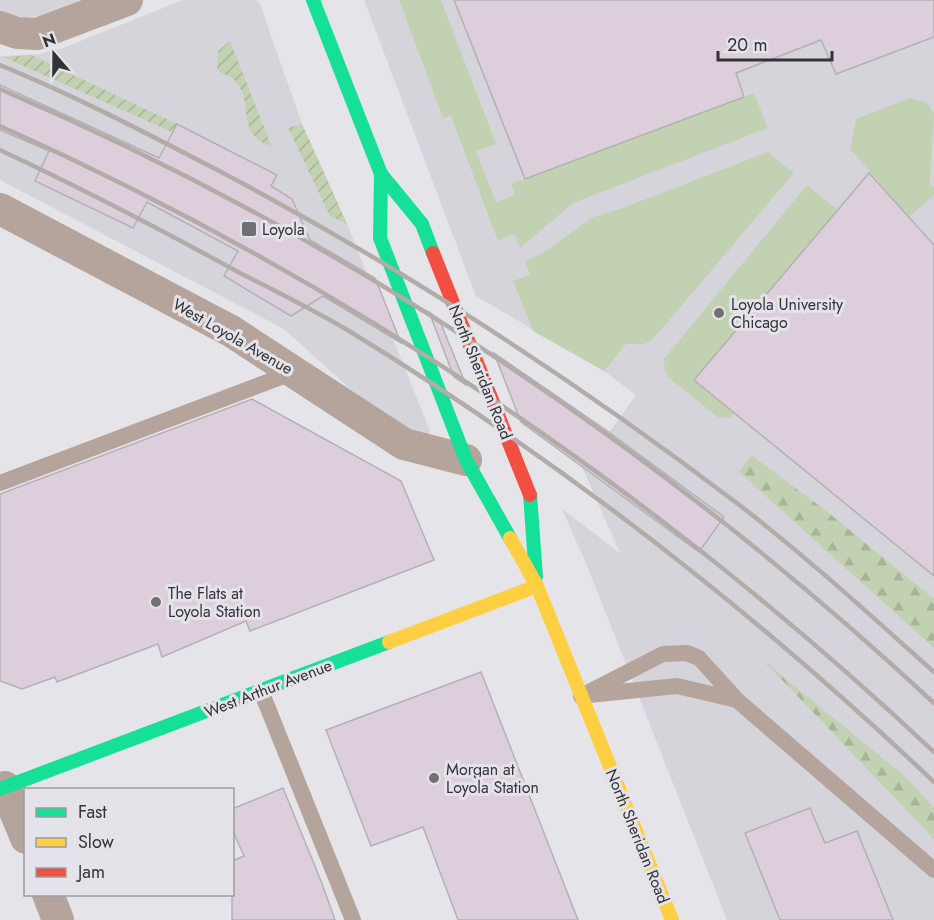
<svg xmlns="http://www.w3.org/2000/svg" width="934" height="920" font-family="Jost,sans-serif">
  <defs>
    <pattern id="forest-firs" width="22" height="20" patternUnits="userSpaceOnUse" patternTransform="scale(1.5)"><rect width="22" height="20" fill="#c2d1b2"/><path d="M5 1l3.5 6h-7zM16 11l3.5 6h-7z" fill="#a7b49a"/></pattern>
    <pattern id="garden-furrows" width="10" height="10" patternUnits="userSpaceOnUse" patternTransform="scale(1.5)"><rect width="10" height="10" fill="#c2d1b2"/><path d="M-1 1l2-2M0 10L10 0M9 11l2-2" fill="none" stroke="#a7b49a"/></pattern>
  </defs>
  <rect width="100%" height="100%" fill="#e5e4e8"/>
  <g fill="#d6d4db">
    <path d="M 0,0 L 80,0 L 46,14 L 25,18 L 0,11 Z"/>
    <path d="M 183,0 L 256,0 L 260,4 L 302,124 L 347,224 L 430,431 L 427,435 L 419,435 L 366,403 L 284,329 L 0,180 L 0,56 L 39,54 L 63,48 Z"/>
    <path d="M 364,0 L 934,0 L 934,920 L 727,920 L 588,568 L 562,509 L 620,553 L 583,469 L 636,395 L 604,371 L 476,296 Z"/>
  </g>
  <g fill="#c2d1b2">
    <path d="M 399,0 L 441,0 L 496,144 L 476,151 L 496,202 L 515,195 L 511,184 L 754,93 L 768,128 L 573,203 L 520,248 L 514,234 L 498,241 L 451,116 L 443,118 Z"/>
    <path d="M 910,98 L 928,103 L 934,113 L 930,183 L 934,188 L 934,195 L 909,217 L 850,149 L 856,119 Z"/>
    <path d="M 768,152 L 794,173 L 654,338 L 645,344 L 626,344 L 604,371 L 533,331 L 513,281 L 530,275 L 525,261 L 540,255 L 593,217 L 620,209 Z"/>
    <path d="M 807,185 L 838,210 L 735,413 L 730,418 L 719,418 L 668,377 L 665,371 L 664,359 Z"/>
  </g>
  <g fill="url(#forest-firs)">
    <path d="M 751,455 L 825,510 L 934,599 L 934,648 L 739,472 Z"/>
    <path d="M 764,661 L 902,774 L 934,807 L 934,839 Z"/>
  </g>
  <g fill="url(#garden-furrows)">
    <path d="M 230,41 L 272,147 C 234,132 255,108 237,83 C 232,76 224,75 217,70 L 218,51 Z"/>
    <path d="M 31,55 L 177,124 L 172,132 L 3,57 Z"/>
    <path d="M 302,124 L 347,224 L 330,216 L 288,128 Z"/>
  </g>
  <g fill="#dccfdb" stroke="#b3b1b4" stroke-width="1.5">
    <path d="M 454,0 L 934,0 L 934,37 L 836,74 L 821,40 L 736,73 L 744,97 L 525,179 Z"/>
    <path d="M 0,85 L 159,158 L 177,124 L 277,175 L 271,186 L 292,199 L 310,240 L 375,278 L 401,343 L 323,296 L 291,316 L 224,276 L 238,251 L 147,202 L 133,228 L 35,181 L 49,151 L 0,130 Z"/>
    <path d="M 869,173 L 934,245 L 934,576 L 694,380 Z"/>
    <path d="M 429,312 L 439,319 L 466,385 L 454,377 Z"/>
    <path d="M 494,353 L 606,430 L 724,517 L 699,552 L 521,422 Z"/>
    <path d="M 252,399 L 401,481 L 434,560 L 250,631 L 246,621 L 162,657 L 158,644 L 57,682 L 55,677 L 22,689 L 0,681 L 0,494 Z"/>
    <path d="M 481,672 L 578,920 L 458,920 L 423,827 L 371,846 L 326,730 Z"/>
    <path d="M 283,788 L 321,881 L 335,920 L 232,920 L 232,861 L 244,856 L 232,829 L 232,809 Z"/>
    <path d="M 810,808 L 825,843 L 857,831 L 893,920 L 780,920 L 745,833 Z"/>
  </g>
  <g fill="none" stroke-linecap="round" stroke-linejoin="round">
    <g stroke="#b5a49c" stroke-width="16">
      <path d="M 0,483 L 294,372"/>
      <path d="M 261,691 L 353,920"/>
      <path d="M 589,695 L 677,686 L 737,700"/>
      <path d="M 581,696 L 663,654 L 687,653 L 699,658 L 738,701 L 934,870"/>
    </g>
    <g stroke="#b5a49c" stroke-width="32">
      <path d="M 0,27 L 17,33 L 37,34 L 127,0"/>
      <path d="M 0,209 L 231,331 L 404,444 L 466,460"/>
      <path d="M 5,787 L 26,838"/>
      <path d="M 48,894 L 58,920"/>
    </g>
    <g stroke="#16e098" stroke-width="14">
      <path d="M 313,0 L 381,174 L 422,224 L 433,253"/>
      <path d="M 381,174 L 380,238 L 466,460 L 510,538"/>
      <path d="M 530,495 L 536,577"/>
      <path d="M 0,789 L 389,642"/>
    </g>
    <g stroke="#ffcf43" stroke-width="14">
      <path d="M 510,538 L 537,586 L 672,920"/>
      <path d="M 389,642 L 537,586"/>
    </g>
    <path stroke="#f24e42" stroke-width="14" d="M 433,253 L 530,495"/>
    <g stroke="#b3aba8" stroke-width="4.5">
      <path d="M 0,65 C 76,96 150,135 223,173 C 403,268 575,380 738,504 C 806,556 870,615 934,672"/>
      <path d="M 0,89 C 342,235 662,450 934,703"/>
      <path d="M 0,126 C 344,280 659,493 934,752"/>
      <path d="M 0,150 C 81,188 160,229 238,272 C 277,292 316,311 354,334 C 562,462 757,614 934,782"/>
    </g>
  </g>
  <g fill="#717074" stroke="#e4e3e9" stroke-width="2">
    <rect x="241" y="221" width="16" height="16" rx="3"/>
    <circle cx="719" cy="313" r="6"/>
    <circle cx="156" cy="602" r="6"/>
    <circle cx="434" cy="778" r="6"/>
  </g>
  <g text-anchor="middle" stroke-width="6" stroke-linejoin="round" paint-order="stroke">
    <g font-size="16" fill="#333235" stroke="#e4e3e9" text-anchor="start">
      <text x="262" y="235">Loyola</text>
      <text x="731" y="310">Loyola University<tspan x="731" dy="18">Chicago</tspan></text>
      <text x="168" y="599">The Flats at<tspan x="168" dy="18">Loyola Station</tspan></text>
      <text x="446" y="775">Morgan at<tspan x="446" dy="18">Loyola Station</tspan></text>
    </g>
    <g font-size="16" fill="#333235" stroke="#e4e3e9">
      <text transform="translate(233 336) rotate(30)" y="6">West Loyola Avenue</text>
      <text transform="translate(481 372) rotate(68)" y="6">North Sheridan Road</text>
      <text transform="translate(268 688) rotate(-21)" y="6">West Arthur Avenue</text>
      <text transform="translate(638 836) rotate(68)" y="6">North Sheridan Road</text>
    </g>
  </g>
  <rect x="24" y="788" width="210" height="108" fill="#e4e3e9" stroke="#9d9ca1" stroke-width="1.5"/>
  <rect x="36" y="808" width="30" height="9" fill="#16e098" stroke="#9d9ca1" stroke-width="1.5"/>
  <text x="78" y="818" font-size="18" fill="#333235">Fast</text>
  <rect x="36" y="838" width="30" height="9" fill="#ffcf43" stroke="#9d9ca1" stroke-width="1.5"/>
  <text x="78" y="848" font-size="18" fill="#333235">Slow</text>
  <rect x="36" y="868" width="30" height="9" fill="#f24e42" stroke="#9d9ca1" stroke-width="1.5"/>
  <text x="78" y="878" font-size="18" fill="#333235">Jam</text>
  <g transform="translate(54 54) rotate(340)" stroke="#e4e3e9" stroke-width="4.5" paint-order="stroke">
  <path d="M0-4.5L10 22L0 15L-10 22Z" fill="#333235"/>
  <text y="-9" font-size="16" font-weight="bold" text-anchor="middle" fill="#333235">N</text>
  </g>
  <path d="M718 51v9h114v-9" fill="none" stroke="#333235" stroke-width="3"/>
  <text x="727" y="51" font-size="18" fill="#333235" stroke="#e4e3e9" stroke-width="4.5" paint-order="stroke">20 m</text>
</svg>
